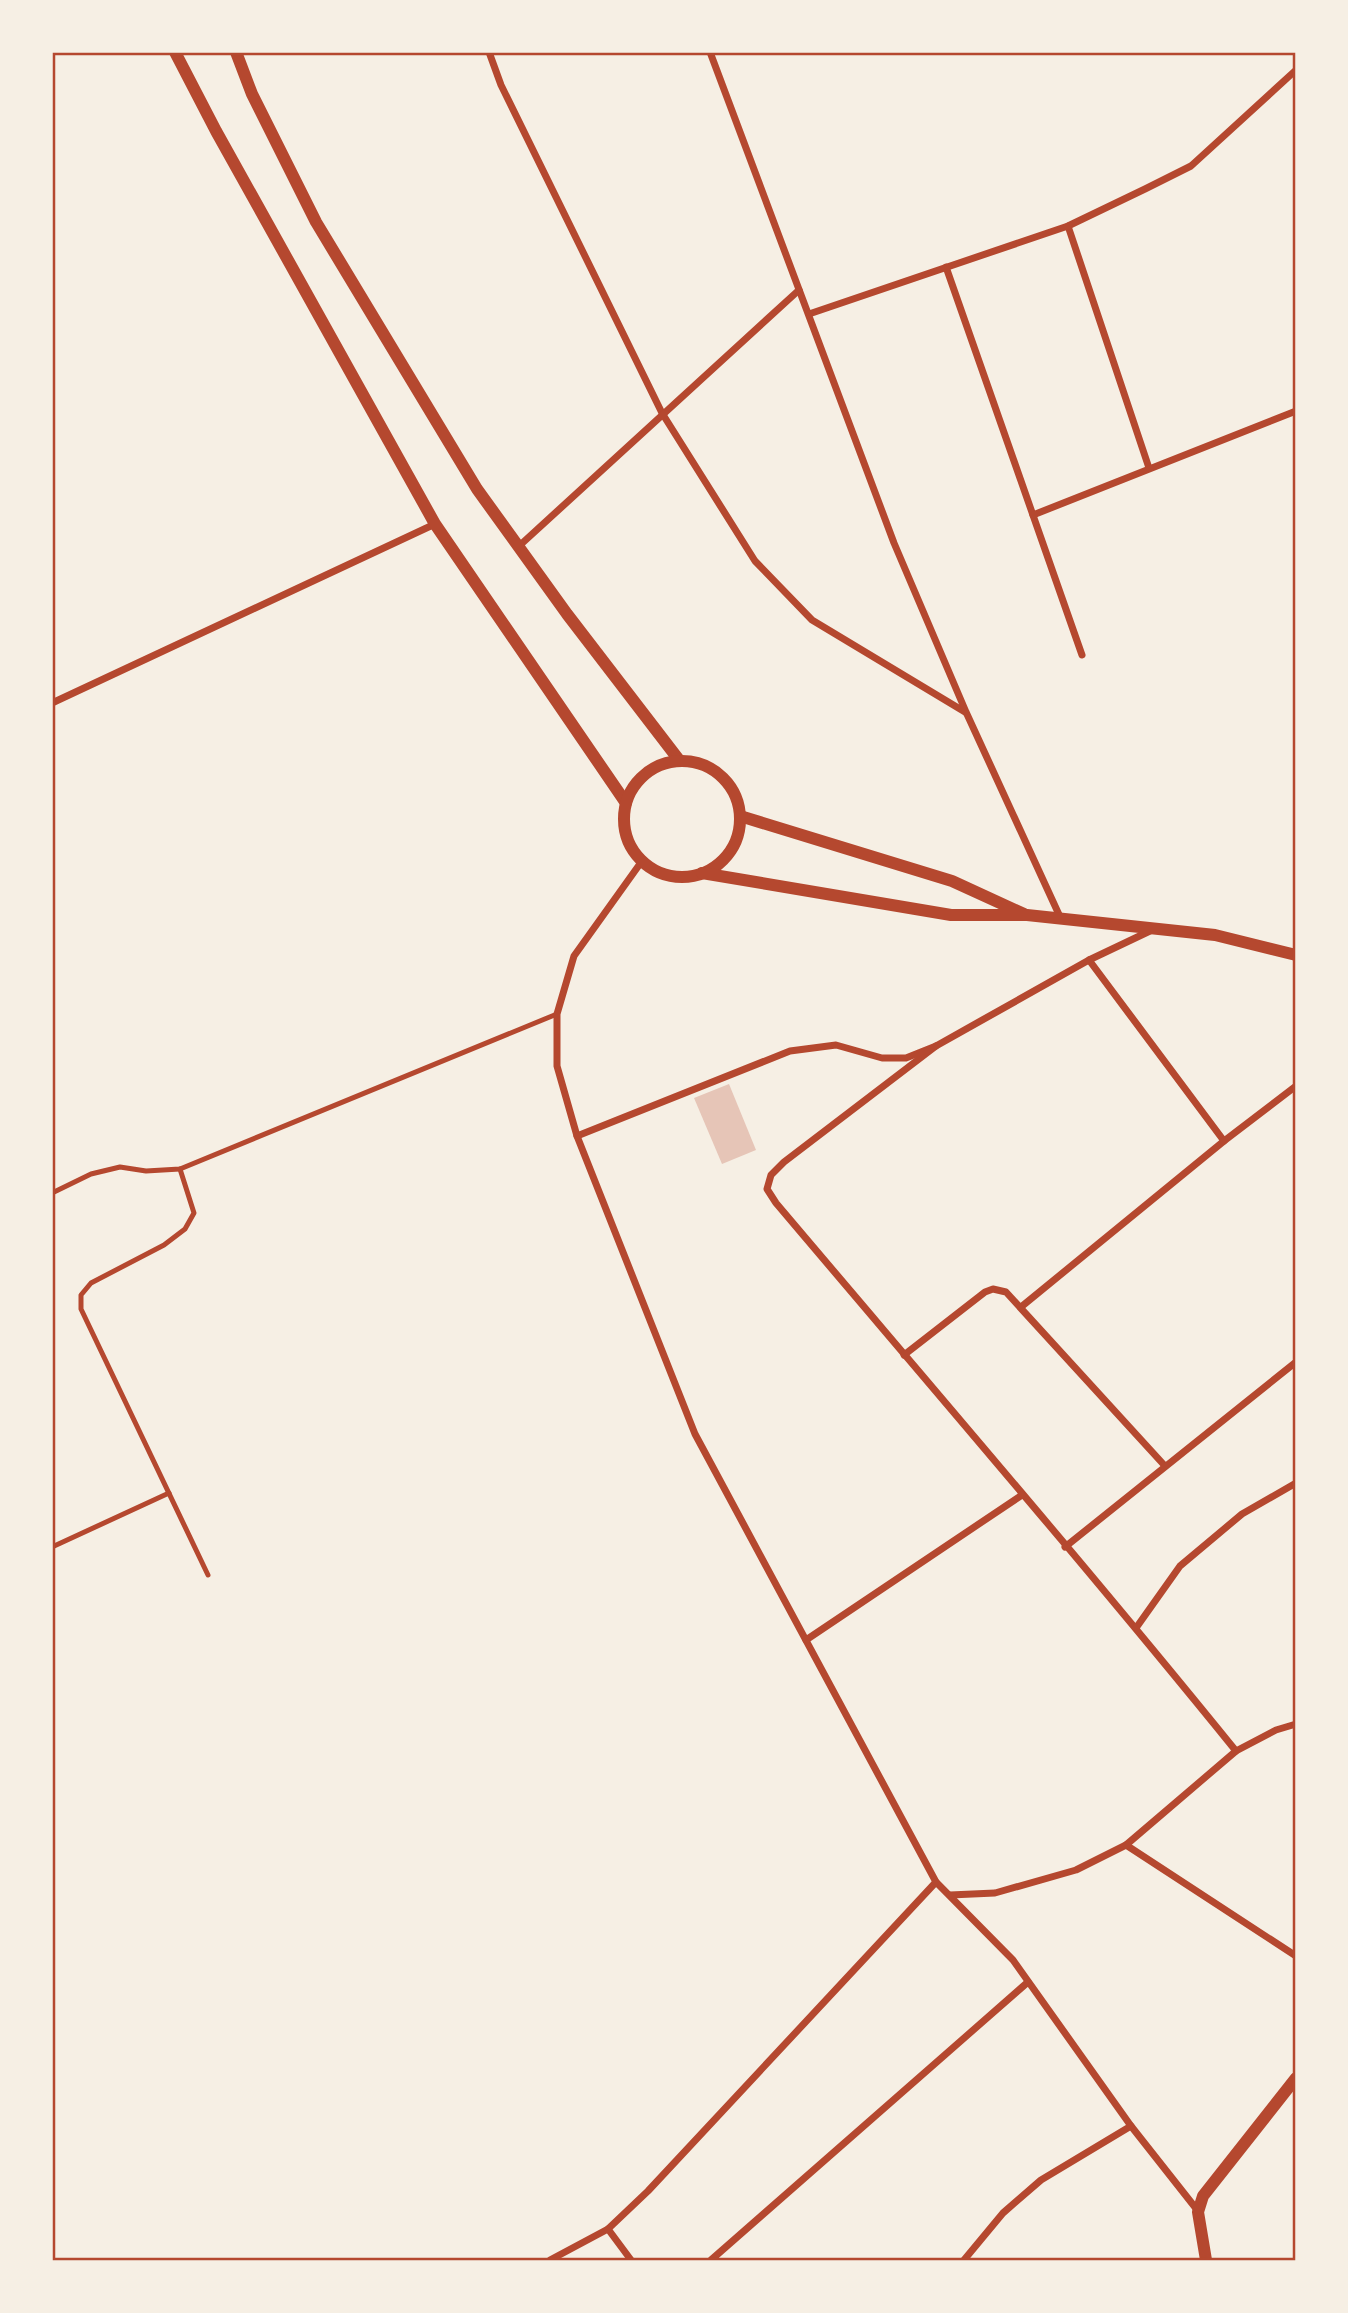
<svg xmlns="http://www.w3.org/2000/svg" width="1348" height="2313" font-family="'Source Sans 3',sans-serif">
  <rect width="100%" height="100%" fill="#f6efe4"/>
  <path fill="#e6c5b7" d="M 729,1084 L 756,1150 L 722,1164 L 694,1098 Z"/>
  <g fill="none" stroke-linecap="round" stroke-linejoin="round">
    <g stroke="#b5482f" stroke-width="5">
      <path d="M 180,1169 L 194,1213 L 185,1229 L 164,1245 L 91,1283 L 81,1295 L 81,1309 L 208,1575"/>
      <path d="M 52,1193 L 91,1174 L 120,1167 L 146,1171 L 180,1169 L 557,1014"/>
      <path d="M 52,1547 L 169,1493"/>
    </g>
    <g stroke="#b5482f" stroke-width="7">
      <path d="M 489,52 L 501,85 L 662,413 L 755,561 L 812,620 L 965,712"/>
      <path d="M 710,52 L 894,543 L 966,712 L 1061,919"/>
      <path d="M 1068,226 L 1149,468"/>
      <path d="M 946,267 L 1082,655"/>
      <path d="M 809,314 L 1068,226 L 1145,189 L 1191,166 L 1296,70"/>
      <path d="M 1033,515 L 1296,411"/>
      <path d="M 518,547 L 799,290"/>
      <path d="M 52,703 L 435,524"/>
      <path d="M 642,861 L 574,956 L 557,1014 L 557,1066 L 577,1136 L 695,1434 L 936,1882 L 1013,1960 L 1131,2126 L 1198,2211"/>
      <path d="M 1089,960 L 1224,1141"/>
      <path d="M 936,1046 L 784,1162 L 771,1175 L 767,1189 L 776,1203 C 930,1385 1086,1566 1236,1751"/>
      <path d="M 577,1136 L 790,1051 L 836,1045 L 882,1058 L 906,1058 L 936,1046 L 1089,960 L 1150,931"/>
      <path d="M 1021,1307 L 1224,1141 L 1296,1086"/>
      <path d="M 904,1355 L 985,1292 L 993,1289 L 1006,1292 L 1165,1466"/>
      <path d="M 1065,1547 L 1296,1362"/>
      <path d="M 1136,1628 L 1180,1566 L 1242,1514 L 1296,1483"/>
      <path d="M 806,1640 L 1022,1495"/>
      <path d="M 1126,1845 L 1296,1956"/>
      <path d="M 950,1895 L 995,1893 L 1076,1870 L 1126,1845 L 1236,1751 L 1276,1730 L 1296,1724"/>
      <path d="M 608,2229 L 631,2260"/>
      <path d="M 550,2260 L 608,2229 L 648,2191 L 936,1882"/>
      <path d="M 711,2260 L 1028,1982"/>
      <path d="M 964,2260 L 1003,2213 L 1041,2180 L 1131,2126"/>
    </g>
    <g stroke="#b5482f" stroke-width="12">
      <path d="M 175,52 L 216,131 L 435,524 L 626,803"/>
      <path d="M 236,52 L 252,94 L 316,222 L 477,489 L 567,614 L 679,760"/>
      <circle cx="682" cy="819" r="58"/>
      <path d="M 740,816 L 952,881 L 1024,914"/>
      <path d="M 702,873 L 951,915 L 1027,915 L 1215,935 L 1296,955"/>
      <path d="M 1206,2260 L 1198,2212 L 1203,2196 L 1296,2078"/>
    </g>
  </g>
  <rect width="1348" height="2313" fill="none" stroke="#f6efe4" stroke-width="108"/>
  <rect x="54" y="54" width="1240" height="2205" fill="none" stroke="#b5482f" stroke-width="2.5"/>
</svg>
